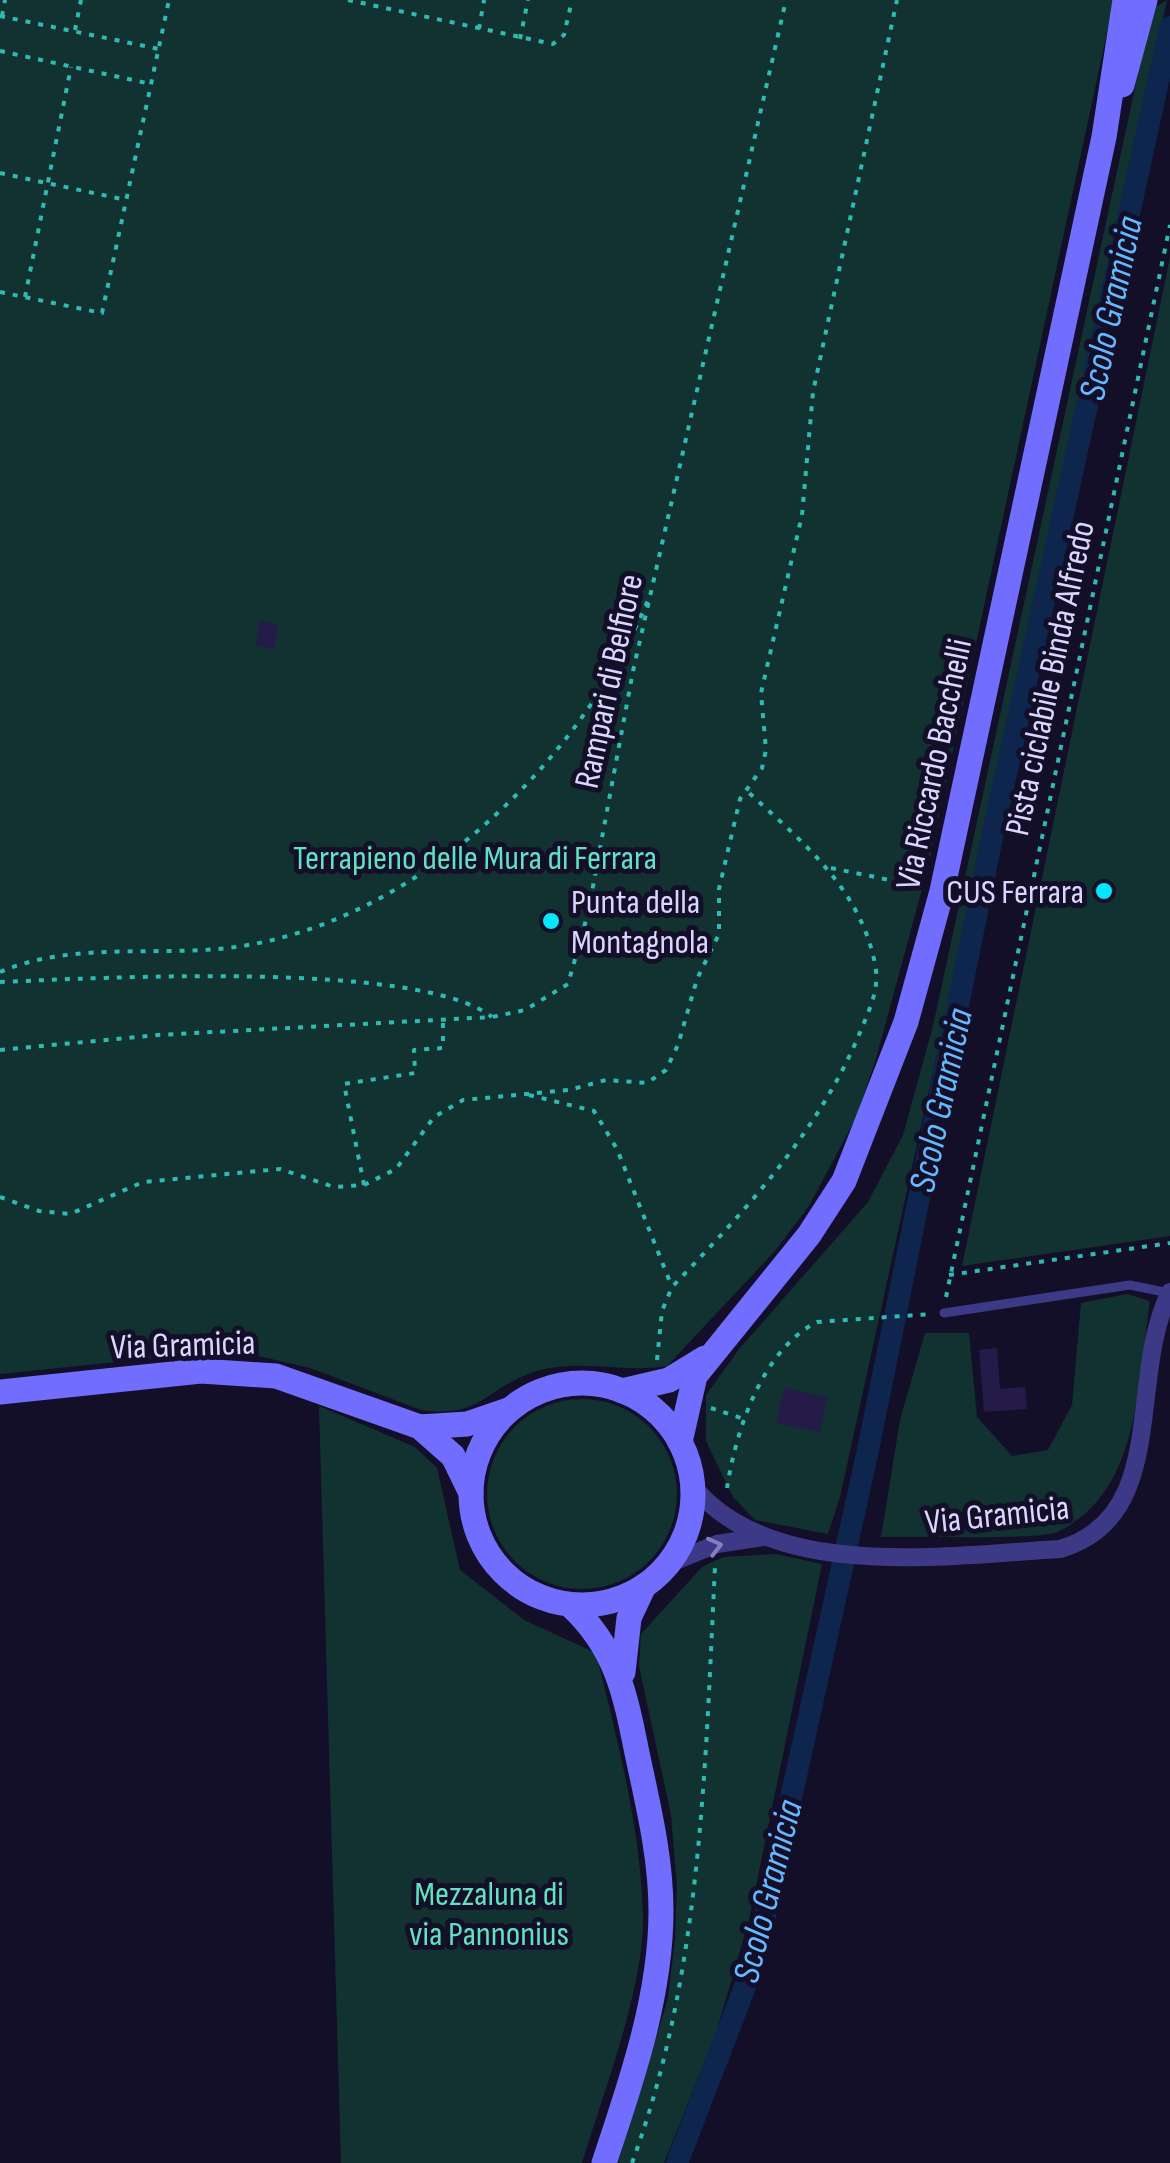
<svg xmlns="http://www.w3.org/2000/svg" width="1170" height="2163" font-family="'Sofia Sans Condensed',sans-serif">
  <rect width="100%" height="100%" fill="#130f28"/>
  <g fill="#123231">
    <path d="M 0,0 L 1114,0 L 928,867 L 876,1059 L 855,1120 L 809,1206 L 775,1251 L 667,1366 C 621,1374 574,1356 528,1374 C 481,1393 480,1418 421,1410 L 310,1368 L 233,1350 L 0,1374 Z"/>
    <path d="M 1167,0 L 840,1497 L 828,1534 L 755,1520 L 733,1497 L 706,1441 L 706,1395 L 740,1348 L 868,1202 L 903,1135 L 933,1026 L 1152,9 Z"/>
    <path d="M 1170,257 L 1170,1236 L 962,1266 Z"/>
    <path d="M 1127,1294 L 1150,1301 C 1138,1381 1141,1493 1057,1532 C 1040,1540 910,1536 881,1537 L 900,1420 L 925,1333 L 969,1333 L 977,1417 L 1012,1456 L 1048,1450 L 1072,1405 L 1081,1303 Z"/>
    <circle cx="582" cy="1494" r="95"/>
    <path d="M 319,1406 L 415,1447 L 437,1468 L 460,1570 L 524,1620 L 596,1653 C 617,1739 641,1828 643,1917 C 644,1988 603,2094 582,2163 L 341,2163 Z"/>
    <path d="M 776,1554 L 822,1564 L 749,1920 L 716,2033 L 664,2163 L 618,2163 L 668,1998 L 675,1939 L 677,1887 L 671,1815 L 639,1666 L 641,1634 L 702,1567 L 723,1557 Z"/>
  </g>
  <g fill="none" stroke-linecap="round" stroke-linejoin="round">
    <path stroke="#0e264d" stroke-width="22" d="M 677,2163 L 755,1961 L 868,1450 L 991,842 L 1170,27"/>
  </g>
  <g fill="#241b49">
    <path d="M 260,621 L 278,624 L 274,649 L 256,646 Z"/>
    <path d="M 997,1348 L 1000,1389 L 1025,1387 L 1027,1409 L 984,1412 L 979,1350 Z"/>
    <path d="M 784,1388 L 827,1397 L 820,1432 L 776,1423 Z"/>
  </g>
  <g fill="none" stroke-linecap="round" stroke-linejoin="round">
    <g stroke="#2ebbb2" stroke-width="4" stroke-dasharray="5 8" stroke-linecap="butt">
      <path d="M 348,0 L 553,44 L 564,35 L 572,0"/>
      <path d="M 0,16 L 159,49"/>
      <path d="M 2,16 L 5,0"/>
      <path d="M 479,29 L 484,0"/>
      <path d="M 75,30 L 81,0"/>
      <path d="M 520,39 L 528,0"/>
      <path d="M 0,51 L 151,84"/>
      <path d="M 0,173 L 126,200"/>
      <path d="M 0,292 L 102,313 L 169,0"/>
      <path d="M 25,297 L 71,67"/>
      <path d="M 831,868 L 919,886"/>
      <path d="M 0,972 C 68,943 147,955 218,949 C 406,932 578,768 648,600"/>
      <path d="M 0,982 C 101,978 419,960 492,1017"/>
      <path d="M 0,1050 L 158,1035 L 492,1017 L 525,1010 L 568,984 L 588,913 L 633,671 L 786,0"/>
      <path d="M 529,1095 L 594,1111 L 617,1149 L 672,1287"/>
      <path d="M 364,1185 L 344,1084 L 415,1073 L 414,1050 L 443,1048 L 443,1021"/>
      <path d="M 0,1197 L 39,1211 L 70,1214 L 143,1182 L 280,1169 L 334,1187 L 364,1185 L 396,1169 L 434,1117 L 463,1100 L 569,1090 L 606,1080 L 647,1083 L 666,1070 L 678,1045 L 697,979 L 719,934 L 719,889 L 740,799 L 762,768 L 766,750 L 761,693 L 802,515 L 813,392 L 897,0"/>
      <path d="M 949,1275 L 1170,1243"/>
      <path d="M 946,1297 L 1170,225"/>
      <path d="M 657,1360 L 662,1311 L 672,1287 C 747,1209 820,1130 861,1030 C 870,1008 880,988 875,964 C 860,887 800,840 746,790"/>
      <path d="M 711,1408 L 744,1419"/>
      <path d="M 727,1488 C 736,1430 762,1350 817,1322 L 931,1314"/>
      <path d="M 632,2163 C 702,1973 705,1767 715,1567"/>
    </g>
    <path stroke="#3c3a87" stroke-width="9" d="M 944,1313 L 1130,1285 L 1169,1293"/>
    <g stroke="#3c3a87" stroke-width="18">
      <path d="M 692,1485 C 770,1583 950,1555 1060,1549 C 1170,1517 1127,1378 1170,1292"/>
      <path d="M 668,1564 L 717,1544 L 764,1537"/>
    </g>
    <g stroke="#706dff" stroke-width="25">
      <path d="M 1122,85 L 1145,0"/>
      <circle cx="582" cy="1494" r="111"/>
      <path d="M 622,1391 L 669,1380 L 705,1358"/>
      <path d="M 0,1392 L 201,1371 L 276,1376 L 420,1427 L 453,1456 L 471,1493"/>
      <path d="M 420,1427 L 467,1424 L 508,1410"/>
      <path d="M 680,1442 L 695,1376 L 809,1235 L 844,1181 L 906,1022 L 942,891 L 1104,137 L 1125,0"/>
      <path d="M 570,1605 C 616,1647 625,1693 637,1753 C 648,1805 661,1857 661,1911 C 661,1996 631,2083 604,2163"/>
      <path d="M 623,1672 L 629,1618 L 644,1586"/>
    </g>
  </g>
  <defs><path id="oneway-chevron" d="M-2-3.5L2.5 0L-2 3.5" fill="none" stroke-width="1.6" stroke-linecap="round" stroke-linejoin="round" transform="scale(2.5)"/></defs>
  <use stroke="#8380bd" href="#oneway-chevron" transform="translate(715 1546) rotate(-14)"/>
  <g fill="#02e7ff" stroke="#130f28" stroke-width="4">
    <circle cx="1104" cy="891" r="10"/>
    <circle cx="551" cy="921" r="10"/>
  </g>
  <g text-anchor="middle" stroke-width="10" stroke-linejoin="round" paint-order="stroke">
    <g font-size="35" fill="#dad6ff" stroke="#130f28">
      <text transform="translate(1049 678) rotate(-78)" y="12">Pista ciclabile Binda Alfredo</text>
      <text transform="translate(608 681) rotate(-78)" y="12">Rampari di Belfiore</text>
      <text transform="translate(933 764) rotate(-78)" y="12">Via Riccardo Bacchelli</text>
      <text transform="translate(183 1344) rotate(-2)" y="12">Via Gramicia</text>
      <text transform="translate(997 1514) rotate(-6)" y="12">Via Gramicia</text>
    </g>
    <g font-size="35" fill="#5fe2c1" stroke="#130f28">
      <text x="475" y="869">Terrapieno delle Mura di Ferrara</text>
      <text x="489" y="1905">Mezzaluna di<tspan x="489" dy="40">via Pannonius</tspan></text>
    </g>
    <g font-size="35" fill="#dad6ff" stroke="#130f28" text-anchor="end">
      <text x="1084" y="903">CUS Ferrara</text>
      <text x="571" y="913" text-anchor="start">Punta della<tspan x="571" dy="40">Montagnola</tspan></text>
    </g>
    <g font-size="38" font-style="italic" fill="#64b8ff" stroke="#130f28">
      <text transform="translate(1110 308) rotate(-78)" y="13">Scolo Gramicia</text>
      <text transform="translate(940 1100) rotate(-78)" y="13">Scolo Gramicia</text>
      <text transform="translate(767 1891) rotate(-76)" y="13">Scolo Gramicia</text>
    </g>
  </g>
</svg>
